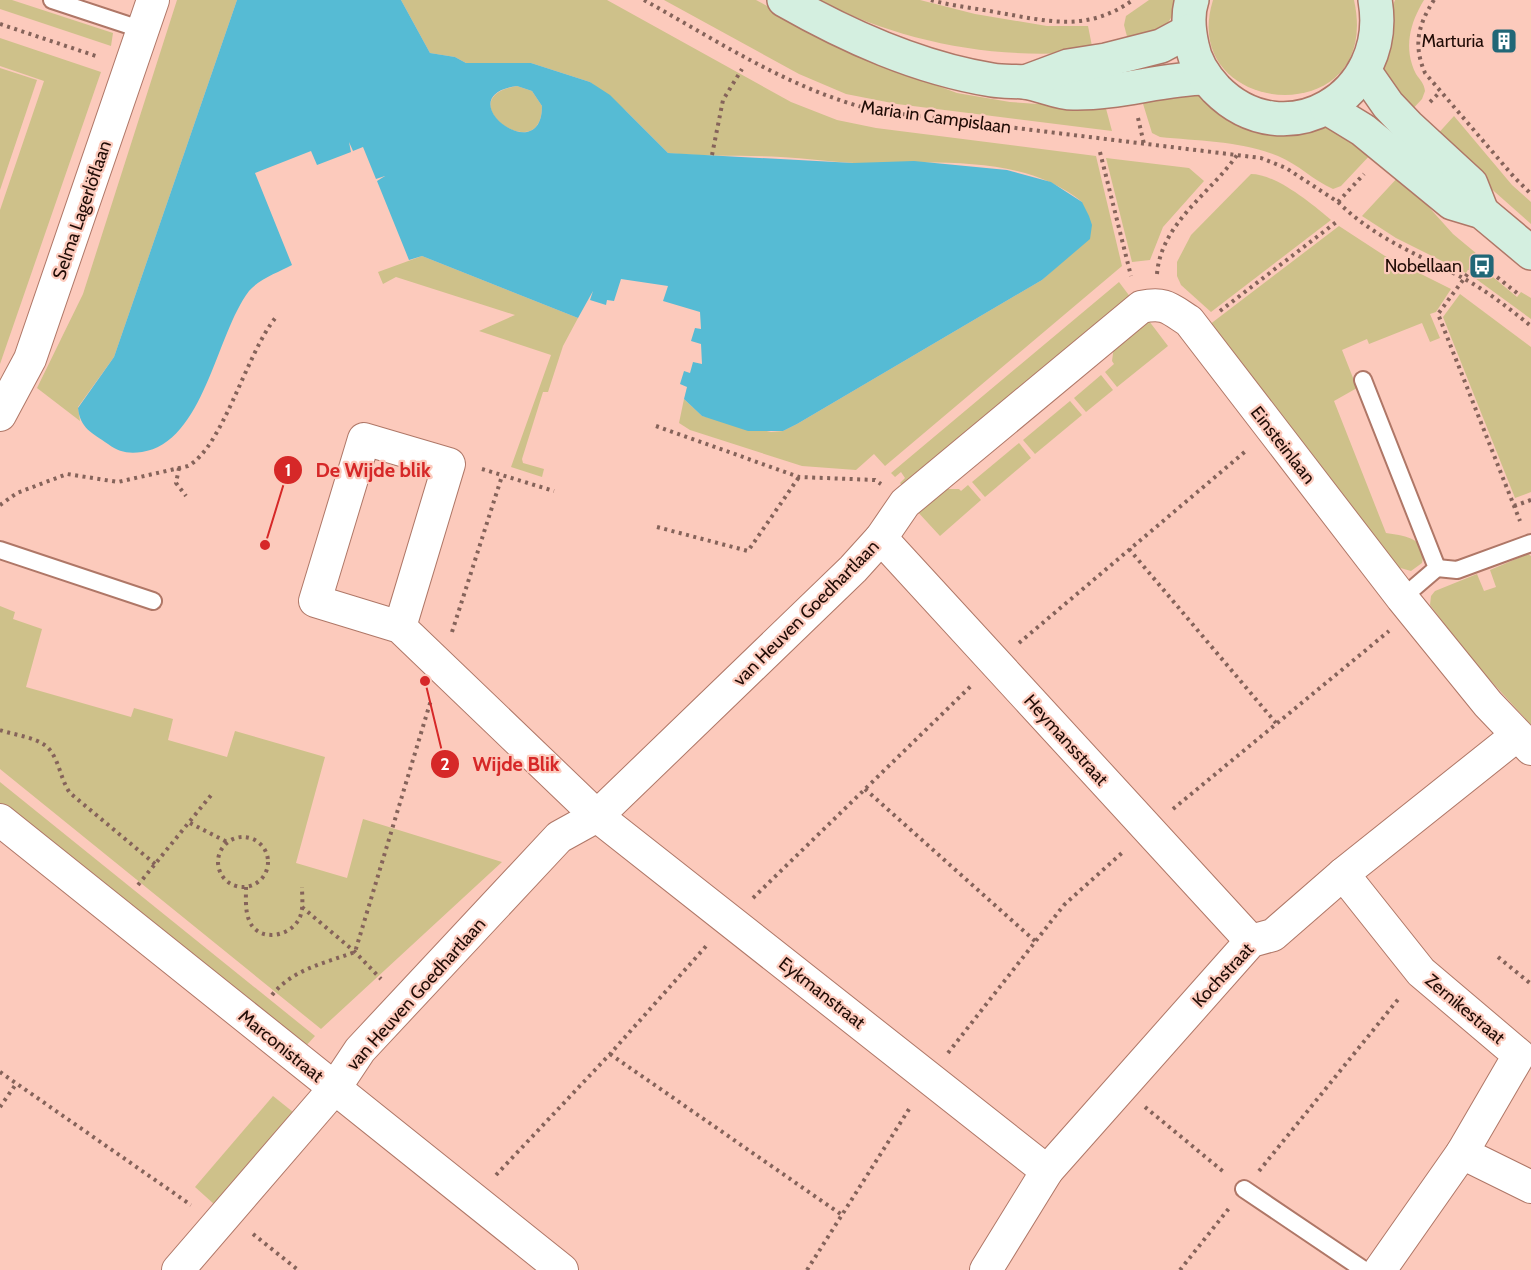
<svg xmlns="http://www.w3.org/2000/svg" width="1531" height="1270" font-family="Cabin,sans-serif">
  <rect width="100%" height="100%" fill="#fccabc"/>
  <g fill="#cec18a">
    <path d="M 0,0 L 12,0 L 113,33 L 111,46 L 0,9 Z"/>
    <path d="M 177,0 L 237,0 L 114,357 L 78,407 L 80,421 L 37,388 L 83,294 Z"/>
    <path d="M 401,0 L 607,0 L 791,102 L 837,120 L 876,128 L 1096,156 L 1122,266 L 885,466 L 874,454 L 856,470 L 802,466 L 690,430 L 679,423 L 684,399 L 702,416 L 771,432 L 783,431 L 797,424 L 1042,280 L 1063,261 L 1082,202 C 1021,152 928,164 854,163 C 830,162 805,158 781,157 C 744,155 705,157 668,153 L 626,111 L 590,82 L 531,63 L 466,63 L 455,57 L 430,53 Z"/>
    <path d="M 664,0 L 756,0 L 868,60 L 957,93 L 1010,102 L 1038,104 L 1104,101 L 1112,131 L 897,104 L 846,94 L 799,74 Z"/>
    <path d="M 818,0 L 920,0 L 975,14 L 1047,26 L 1088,26 L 1093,51 C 998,61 903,43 818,0 Z"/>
    <path d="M 1149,0 L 1182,0 L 1166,26 L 1129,44 L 1124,25 L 1126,16 Z"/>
    <path d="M 1213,0 L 1354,0 C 1384,135 1176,118 1213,0 Z"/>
    <path d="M 1395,0 L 1424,0 C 1410,23 1403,48 1416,74 C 1420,80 1424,83 1425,91 L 1422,99 L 1408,114 L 1384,72 L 1389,15 Z"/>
    <path d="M 0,38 L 101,72 L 0,364 L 0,210 L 44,81 L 0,66 Z"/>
    <path d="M 0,68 L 37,80 L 0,190 Z"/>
    <path d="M 517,86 L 532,91 L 542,106 C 542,170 445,98 517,86 Z"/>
    <path d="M 1183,90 L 1333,126 L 1373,152 L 1341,186 L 1333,189 C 1314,181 1298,164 1278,156 C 1242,141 1198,141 1160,137 L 1152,133 L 1140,94 Z"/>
    <path d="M 1454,116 L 1512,185 L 1531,202 L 1531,224 L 1434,138 Z"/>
    <path d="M 1106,158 L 1189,168 L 1204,181 L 1163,227 L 1150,260 L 1132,262 Z"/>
    <path d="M 1251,174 C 1276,174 1312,204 1331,220 L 1211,312 L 1181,285 L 1177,276 L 1177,262 L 1191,235 Z"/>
    <path d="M 1400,175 L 1453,234 L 1477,254 L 1466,273 L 1396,238 L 1362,216 Z"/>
    <path d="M 1339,226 L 1385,256 L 1451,289 L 1436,312 L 1430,314 L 1440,338 L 1430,342 L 1422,323 L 1369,344 L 1367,339 L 1342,350 L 1357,388 L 1334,401 L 1386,533 C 1405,536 1428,538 1422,563 L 1411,571 L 1397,567 L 1209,325 Z"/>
    <path d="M 422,256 L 578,318 L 563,346 L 548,392 L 543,392 L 522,459 L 523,463 L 544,469 L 542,477 L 511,467 L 551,355 L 479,331 L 515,315 L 396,277 L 383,284 L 378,272 Z"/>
    <path d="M 1481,267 L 1517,297 L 1521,292 L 1531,298 L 1531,319 L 1472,276 Z"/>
    <path d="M 1119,282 L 1131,298 L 904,488 L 900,483 L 905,478 L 901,472 L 895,477 L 891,473 Z"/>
    <path d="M 1460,294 L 1531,347 L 1531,492 L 1515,498 L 1443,317 Z"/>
    <path d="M 1149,321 L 1168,346 L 1117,387 L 1105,372 L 1114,364 L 1112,361 L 1114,346 L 1136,326 Z"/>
    <path d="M 1101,375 L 1113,390 L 1086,412 L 1074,398 Z"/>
    <path d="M 1070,401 L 1082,415 L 1035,454 L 1023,440 Z"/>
    <path d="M 1019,443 L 1031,458 L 985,497 L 972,482 Z"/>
    <path d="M 968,485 L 981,500 L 940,536 L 916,510 L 942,489 L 959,489 L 961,491 Z"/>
    <path d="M 1528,554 L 1531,556 L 1531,725 L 1470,658 L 1430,605 L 1431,596 L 1435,591 L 1477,574 L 1484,591 L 1496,587 L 1490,570 Z"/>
    <path d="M 0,606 L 15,612 L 13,619 L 42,629 L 26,687 L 131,717 L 134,708 L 173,719 L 168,740 L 227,757 L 235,731 L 325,757 L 296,863 L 347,878 L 363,819 L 502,862 L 321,1029 L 0,769 Z"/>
    <path d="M 0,782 L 315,1036 L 304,1048 L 0,804 Z"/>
    <path d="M 273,1096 L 293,1112 L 215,1205 L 195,1187 Z"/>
  </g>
  <path fill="#56bbd4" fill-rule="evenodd" d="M 237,0 L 401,0 L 430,53 L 455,57 L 466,63 L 531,63 L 590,82 L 610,95 L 668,153 L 853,163 L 914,161 L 1007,170 L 1051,182 L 1082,202 L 1089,216 L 1092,225 L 1090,239 L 1042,280 L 797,424 L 783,431 L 748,431 L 702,416 L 684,399 L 687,387 L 680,384 L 684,371 L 690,373 L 693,362 L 702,364 L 701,344 L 691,341 L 695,328 L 701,329 L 700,312 L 663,301 L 668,286 L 621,279 L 614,301 L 607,300 L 606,305 L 590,300 L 593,291 L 578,318 L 422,256 L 409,260 L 377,181 L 385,176 L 376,179 L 363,147 L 353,151 L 349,142 L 351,152 L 317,165 L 311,151 L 255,173 L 292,265 C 279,272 259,279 249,291 C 216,334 204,443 142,452 C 128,454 119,452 108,444 C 92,433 80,428 78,408 L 114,357 ZM 517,86 L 532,91 L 542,106 C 542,171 445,96 517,86 Z"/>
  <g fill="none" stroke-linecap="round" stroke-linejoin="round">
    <defs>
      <g id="service">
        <path d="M 52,0 L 143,30"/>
        <path d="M 1363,380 L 1437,568 L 1402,598"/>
        <path d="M 0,550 L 153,601"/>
        <path d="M 1437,568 L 1457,570 L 1531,543"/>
        <path d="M 1244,1189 L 1364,1270"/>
      </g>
      <g id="minor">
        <path d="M 0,415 L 30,359 L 153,0"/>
        <path d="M 881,538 L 1251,941"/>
        <path d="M 400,627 L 449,464 L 364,439 L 315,601 L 400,627 L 597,816 L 1047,1171"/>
        <path d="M 0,820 L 562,1270"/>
        <path d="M 1343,874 L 1421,972 L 1519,1055 L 1462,1153 L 1380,1270"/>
        <path d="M 1462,1153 L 1531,1187"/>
        <path d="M 178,1270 L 334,1089 L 360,1050 L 559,837 L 597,816 L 853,569 L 881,538 L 905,503 L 1141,307 C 1165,302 1169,308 1189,321 L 1402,598 L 1488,704 L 1531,749"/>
        <path d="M 986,1270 L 1047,1171 L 1251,941 L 1273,935 L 1343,874 L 1516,736"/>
      </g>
      <g id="secondary">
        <path d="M 784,0 C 849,37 918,68 992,80 C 1003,82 1014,81 1024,82 C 1041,84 1057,93 1073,93 C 1118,94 1161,79 1205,78"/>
        <path d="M 1192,0 C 1187,14 1189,31 1192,45 C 1195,63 1204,76 1216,89 C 1285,159 1392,96 1375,0"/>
        <path d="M 1365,72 L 1388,105 L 1408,126 L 1471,184 L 1482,212"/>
        <path d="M 1025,82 L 1068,66 L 1106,60 L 1161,46 L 1189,31"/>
        <path d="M 1327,108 L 1363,130 L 1452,203 L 1482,212 L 1531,253"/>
      </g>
    </defs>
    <use href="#service" stroke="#af7767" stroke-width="20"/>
    <use href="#minor" stroke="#af7767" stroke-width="34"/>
    <use href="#secondary" stroke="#af7767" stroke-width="36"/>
    <g stroke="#85635a" stroke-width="4" stroke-dasharray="3 4.5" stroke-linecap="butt">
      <path d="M 644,0 C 719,42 793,91 877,111 L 1261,158 L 1286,168 L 1338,202 L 1364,174"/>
      <path d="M 931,0 C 952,6 974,8 995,12 C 1048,21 1086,33 1133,0"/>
      <path d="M 1434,0 C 1418,25 1413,45 1425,73 L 1514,177 L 1531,194"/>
      <path d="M 0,24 L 99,57"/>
      <path d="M 1430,102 L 1440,92"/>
      <path d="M 1138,118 L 1144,144"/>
      <path d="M 1100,152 L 1131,276"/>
      <path d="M 712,155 L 723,100 L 742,69"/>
      <path d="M 1338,202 C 1374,238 1419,255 1463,278 C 1487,291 1510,309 1531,326"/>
      <path d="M 1157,274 C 1161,223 1211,193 1237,155"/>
      <path d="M 1517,293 L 1477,261 L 1438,314 L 1520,521"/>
      <path d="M 1220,311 L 1339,220"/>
      <path d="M 656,426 L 799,477 L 875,480 L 881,484"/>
      <path d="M 179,468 L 176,483 L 186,496"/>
      <path d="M 482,469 L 554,491"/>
      <path d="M 0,505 L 17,493 L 67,474 L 118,482 L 188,466 C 223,447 246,354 276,317"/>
      <path d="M 1514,506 L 1531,500"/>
      <path d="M 657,527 L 748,551 L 799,477"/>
      <path d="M 1129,549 L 1276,723"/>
      <path d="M 452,632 L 502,476"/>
      <path d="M 1019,643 L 1247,450"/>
      <path d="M 0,730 C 16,736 43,737 52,753 C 60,765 61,780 70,793 L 155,864"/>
      <path d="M 865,789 L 1035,941"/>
      <path d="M 1173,809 L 1389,631"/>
      <path d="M 190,823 L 227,842"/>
      <circle cx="243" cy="862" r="25"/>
      <path d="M 138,885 L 212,794"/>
      <path d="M 246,887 C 246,897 245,911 249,920 C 257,942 289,938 299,919 C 304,910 302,897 302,887"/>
      <path d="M 753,898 L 973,684"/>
      <path d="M 302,907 L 355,952 L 381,979"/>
      <path d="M 1498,957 L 1531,984"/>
      <path d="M 272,995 C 293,969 325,963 355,952 L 431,700"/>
      <path d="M 948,1053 L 1064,905 L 1124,851"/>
      <path d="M 610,1054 L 842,1215"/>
      <path d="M 0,1072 L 191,1205"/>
      <path d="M 0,1107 L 16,1084"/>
      <path d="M 1145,1107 L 1225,1173"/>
      <path d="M 1259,1171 L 1400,997"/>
      <path d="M 496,1175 L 610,1054 L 708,944"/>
      <path d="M 253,1234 L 298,1270"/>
      <path d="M 807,1270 L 911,1106"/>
      <path d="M 1180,1270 L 1230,1207"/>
    </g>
    <use href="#service" stroke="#fff" stroke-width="16"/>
    <use href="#minor" stroke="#fff" stroke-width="32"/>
    <use href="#secondary" stroke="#d4efe0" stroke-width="33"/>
  </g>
  <defs>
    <symbol id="building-square" viewBox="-11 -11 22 22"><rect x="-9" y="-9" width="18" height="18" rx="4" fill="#216777" stroke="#fccabc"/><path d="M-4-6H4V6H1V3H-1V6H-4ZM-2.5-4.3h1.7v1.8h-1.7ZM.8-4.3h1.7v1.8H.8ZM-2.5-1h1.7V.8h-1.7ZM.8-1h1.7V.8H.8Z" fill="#fff"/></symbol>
    <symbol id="bus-square" viewBox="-11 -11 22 22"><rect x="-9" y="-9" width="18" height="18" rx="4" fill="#216777" stroke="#fccabc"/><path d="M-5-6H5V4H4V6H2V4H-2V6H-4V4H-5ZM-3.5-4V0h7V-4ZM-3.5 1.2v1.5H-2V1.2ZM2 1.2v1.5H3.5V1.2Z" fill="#fff"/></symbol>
  </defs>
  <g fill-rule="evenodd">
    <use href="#building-square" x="1489" y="26" width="30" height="30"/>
    <use href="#bus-square" x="1467" y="251" width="30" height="30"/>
  </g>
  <g text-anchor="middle" stroke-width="4.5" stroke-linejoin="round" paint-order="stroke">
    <g font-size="18" fill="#200c06" stroke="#fccabc" text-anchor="end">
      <text x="1484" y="47">Marturia</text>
      <text x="1462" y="272">Nobellaan</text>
    </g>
    <g font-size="18" fill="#200c06" stroke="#fccabc">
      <text transform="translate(936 117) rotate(8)" y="6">Maria in Campislaan</text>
      <text transform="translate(82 210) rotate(-71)" y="6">Selma Lagerlöflaan</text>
      <text transform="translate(1283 445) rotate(52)" y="6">Einsteinlaan</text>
      <text transform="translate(806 613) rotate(-45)" y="6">van Heuven Goedhartlaan</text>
      <text transform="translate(1066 740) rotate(48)" y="6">Heymansstraat</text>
      <text transform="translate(1223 975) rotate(-47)" y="6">Kochstraat</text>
      <text transform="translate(822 993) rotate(38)" y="6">Eykmanstraat</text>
      <text transform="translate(416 994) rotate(-48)" y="6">van Heuven Goedhartlaan</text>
      <text transform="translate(1465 1009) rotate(40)" y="6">Zernikestraat</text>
      <text transform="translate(281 1046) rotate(39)" y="6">Marconistraat</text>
    </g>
  </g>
  <path fill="none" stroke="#d62828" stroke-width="2" d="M265 545L288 470M425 681L445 764"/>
  <g fill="#d62828" stroke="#fccabc" stroke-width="2">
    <circle cx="265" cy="545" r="6"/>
    <circle cx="425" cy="681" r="6"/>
    <circle cx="288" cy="470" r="15"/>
    <circle cx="445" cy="764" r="15"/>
  </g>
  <g font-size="18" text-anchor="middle" font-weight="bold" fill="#fff">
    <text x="288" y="476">1</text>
    <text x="445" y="770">2</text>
  </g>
  <g font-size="20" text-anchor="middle" font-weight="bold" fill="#d62828" stroke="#fccabc" stroke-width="4.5" stroke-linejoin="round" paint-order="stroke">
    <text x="373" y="477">De Wijde blik</text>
    <text x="516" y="771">Wijde Blik</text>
  </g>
</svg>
